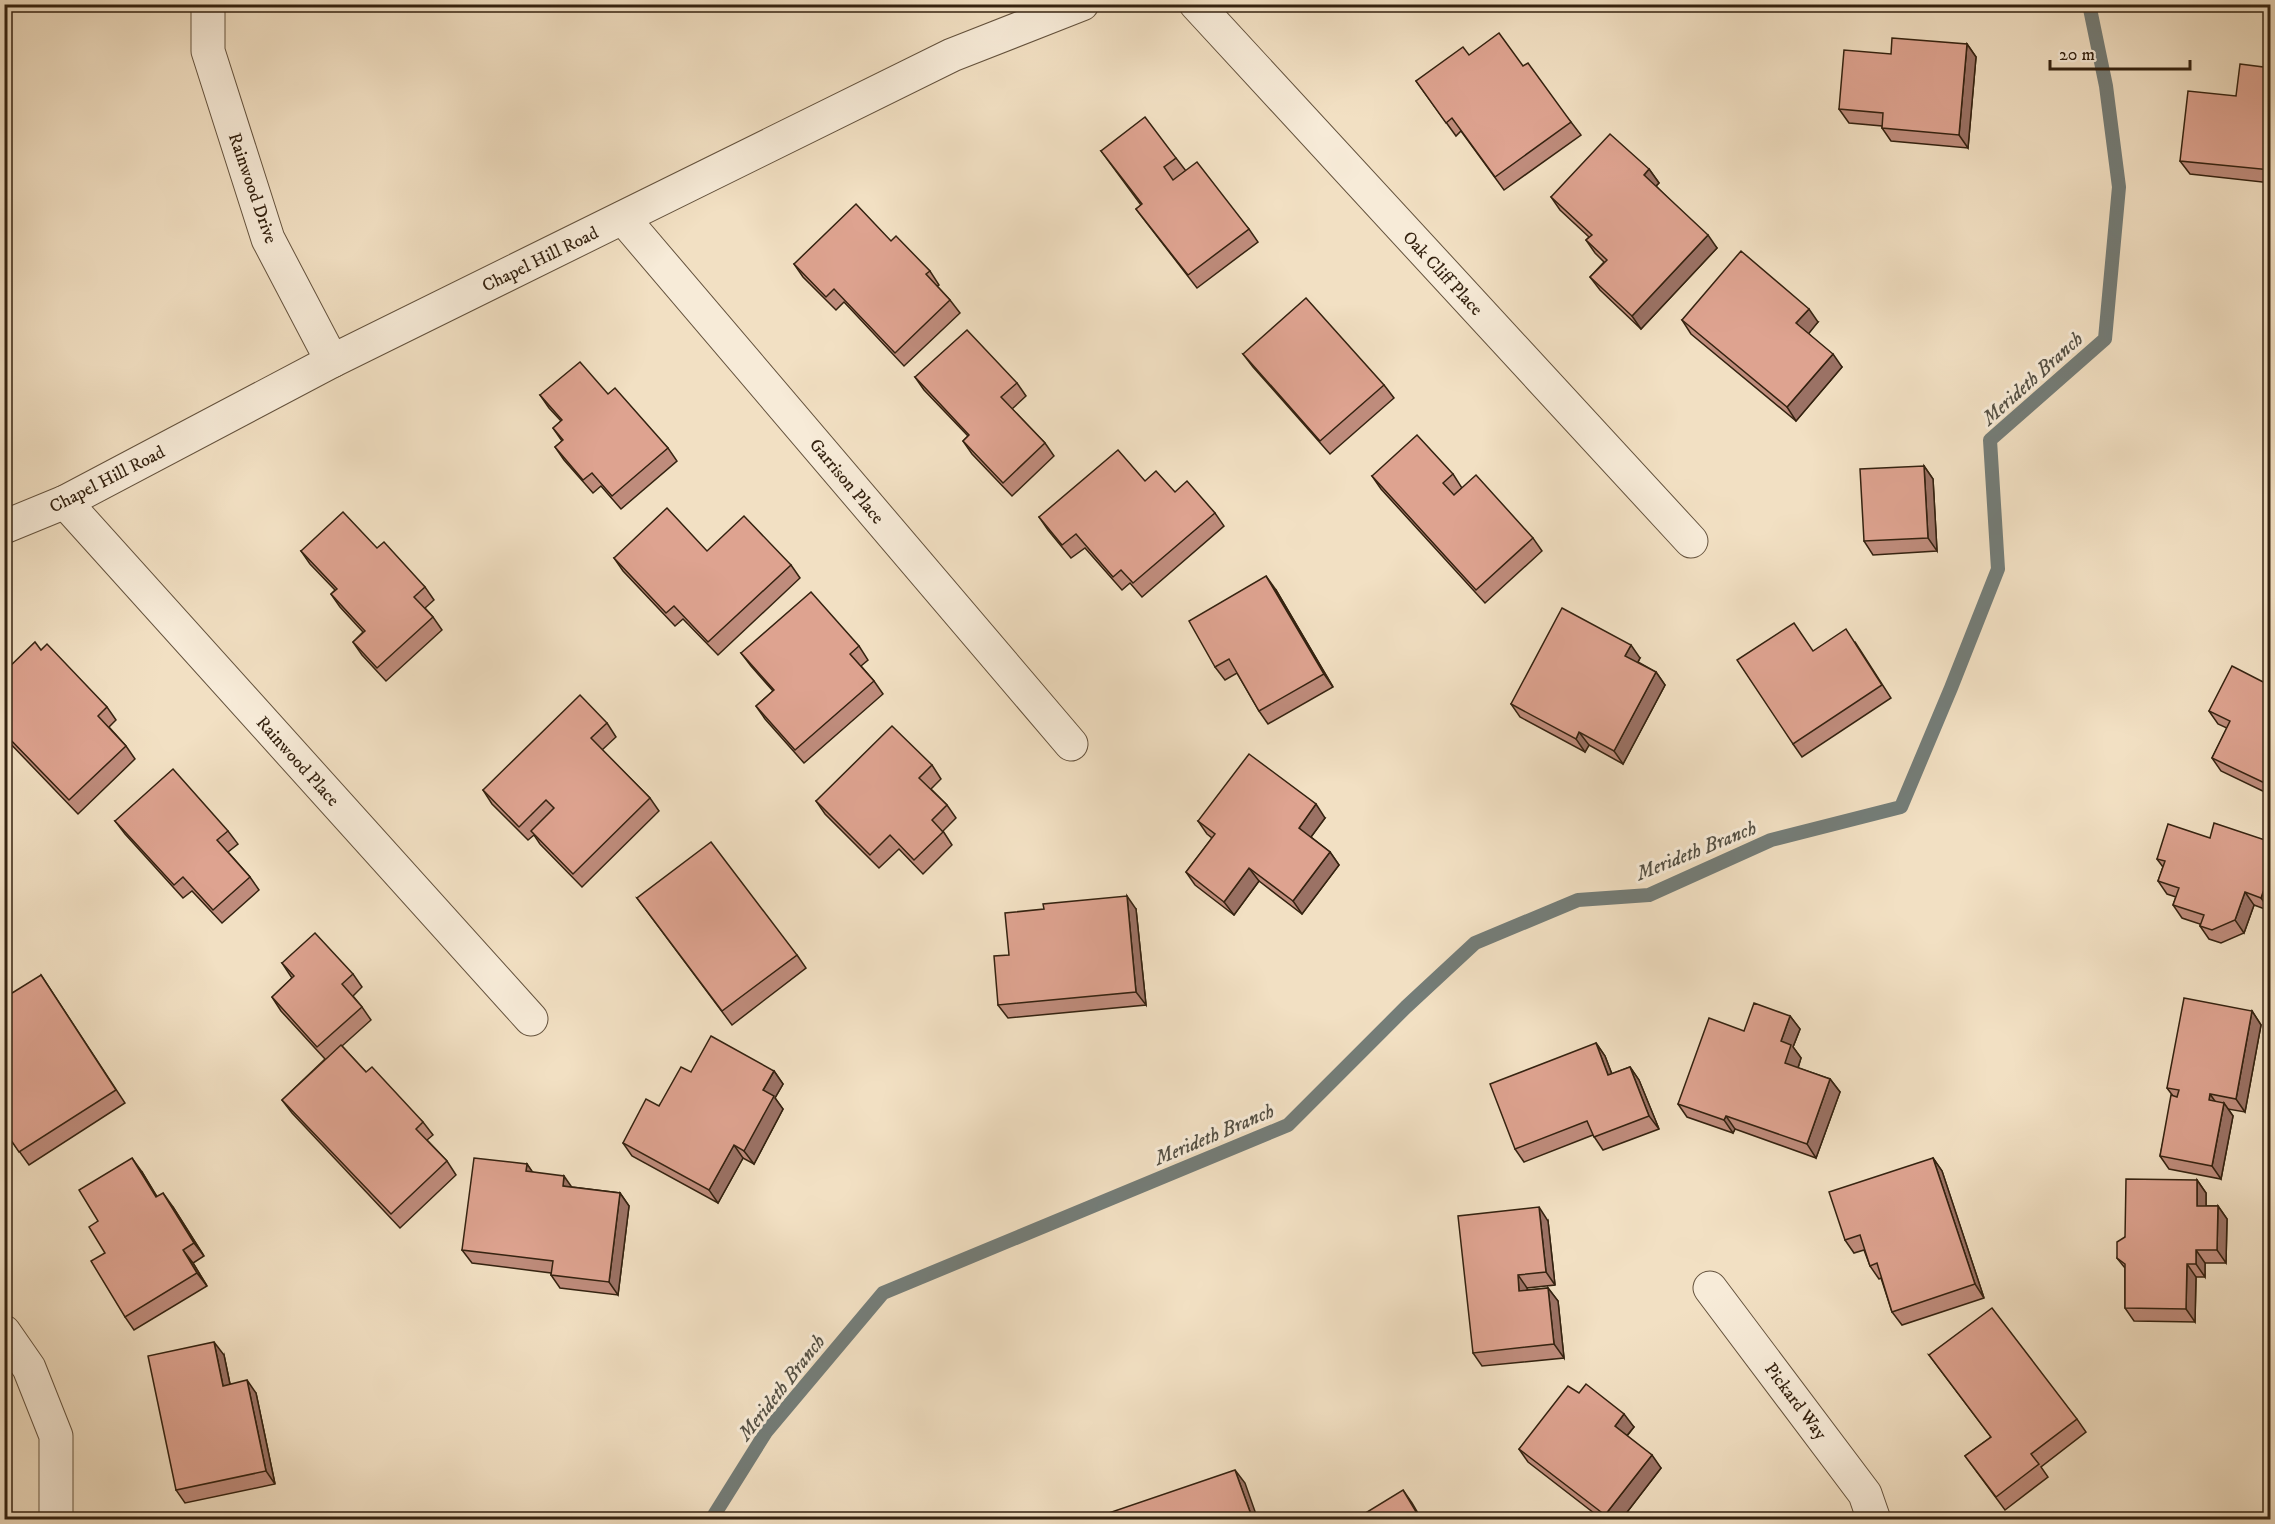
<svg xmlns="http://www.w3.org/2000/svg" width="2275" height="1524" font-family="'IM FELL DW Pica',serif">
  <rect width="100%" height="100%" fill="#f2e0c3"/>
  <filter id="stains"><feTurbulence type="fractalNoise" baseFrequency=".00333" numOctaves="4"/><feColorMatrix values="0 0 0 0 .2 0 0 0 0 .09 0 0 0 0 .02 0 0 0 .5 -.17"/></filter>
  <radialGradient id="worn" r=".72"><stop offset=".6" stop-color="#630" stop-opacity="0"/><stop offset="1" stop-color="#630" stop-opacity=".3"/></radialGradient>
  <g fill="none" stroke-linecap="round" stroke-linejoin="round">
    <path stroke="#747d78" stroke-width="14" d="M 711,1520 L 766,1432 L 883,1293 L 1288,1125 L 1406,1007 L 1475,943 L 1578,900 L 1649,895 L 1771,840 L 1901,807 L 1951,688 L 1998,569 L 1990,440 L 2105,339 L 2119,187 L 2106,86 L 2089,4"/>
    <defs>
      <g id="minor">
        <path d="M 208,4 L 208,51 L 268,239 L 332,361"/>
        <path d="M 1196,4 L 1691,541"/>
        <path d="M 623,218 L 1071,744"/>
        <path d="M 65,502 L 531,1019"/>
        <path d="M 1710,1288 L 1865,1494 L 1874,1520"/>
        <path d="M 4,1332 L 29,1368 L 56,1436 L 56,1520"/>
      </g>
      <path id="tertiary" d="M 4,527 L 65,502 L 332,361 L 952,55 L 1082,4"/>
    </defs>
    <use href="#minor" stroke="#64523d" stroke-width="35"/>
    <use href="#tertiary" stroke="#64523d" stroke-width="35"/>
    <use href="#minor" stroke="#f7ebd8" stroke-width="33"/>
    <use href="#tertiary" stroke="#f7ebd8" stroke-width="33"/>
  </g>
  <g fill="#bf8c7c" stroke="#342210" stroke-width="1.5">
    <path d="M 1967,44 L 1976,57 L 1968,148 L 1891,141 L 1882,128 L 1882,126 L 1849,123 L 1839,109 L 1891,54 Z"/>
    <path d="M 1469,55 L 1523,66 L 1571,122 L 1581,135 L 1504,190 L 1461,131 L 1456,136 L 1416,81 Z"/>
    <path d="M 2271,68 L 2271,183 L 2190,174 L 2180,161 L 2236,96 Z"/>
    <path d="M 1101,151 L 1176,158 L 1186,171 L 1249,229 L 1258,242 L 1197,288 L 1146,222 L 1136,209 L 1141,205 Z"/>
    <path d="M 1649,169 L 1659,183 L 1656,186 L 1717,248 L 1641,329 L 1600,290 L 1590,277 L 1604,262 L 1595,253 L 1586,240 L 1589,237 L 1560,210 L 1551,197 Z"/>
    <path d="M 891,241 L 930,271 L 939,285 L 937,286 L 950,300 L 960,313 L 904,366 L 844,302 L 836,310 L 803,277 L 794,264 Z"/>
    <path d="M 1682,320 L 1818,322 L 1808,333 L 1842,367 L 1796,421 L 1691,334 Z"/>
    <path d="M 1243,354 L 1384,385 L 1394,398 L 1330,454 L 1253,367 Z"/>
    <path d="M 915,377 L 1017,383 L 1026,396 L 1012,409 L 1045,443 L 1054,456 L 1012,496 L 972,454 L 963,441 L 968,436 L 924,390 Z"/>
    <path d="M 608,394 L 668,448 L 677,461 L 621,509 L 601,486 L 593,493 L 564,460 L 555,447 L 562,441 L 553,428 L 561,421 L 549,408 L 540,395 Z"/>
    <path d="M 1924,466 L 1933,479 L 1937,551 L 1873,555 L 1864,541 Z"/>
    <path d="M 1453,474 L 1462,488 L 1454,495 L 1533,538 L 1542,551 L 1485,603 L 1381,489 L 1372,476 Z"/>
    <path d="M 1145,481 L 1175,492 L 1215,513 L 1224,526 L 1142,597 L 1130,583 L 1122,590 L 1085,548 L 1071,558 L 1048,530 L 1039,517 Z"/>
    <path d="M 377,548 L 425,587 L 434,600 L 425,608 L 433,617 L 442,630 L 386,681 L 362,655 L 353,642 L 363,632 L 340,607 L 331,594 L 335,590 L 310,564 L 301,551 Z"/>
    <path d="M 707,551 L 791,565 L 800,578 L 718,655 L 683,619 L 675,626 L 623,571 L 614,558 Z"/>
    <path d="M 1276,590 L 1333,687 L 1268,724 L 1259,711 L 1237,673 L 1225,680 L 1215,667 Z"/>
    <path d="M 1855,642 L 1891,698 L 1802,757 L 1793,744 L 1813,651 Z"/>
    <path d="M 859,646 L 868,660 L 861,666 L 874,681 L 883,694 L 804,763 L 765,719 L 756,706 L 773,691 L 751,666 L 741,653 Z"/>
    <path d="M 41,650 L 107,707 L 116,720 L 109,727 L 126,746 L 135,759 L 78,814 L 4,737 L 4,672 Z"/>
    <path d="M 1640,658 L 1638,662 L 1656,672 L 1665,685 L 1623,764 L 1589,745 L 1585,752 L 1520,717 L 1511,704 Z"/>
    <path d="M 2271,686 L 2271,795 L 2221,771 L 2212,758 L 2227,728 L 2218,724 L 2209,711 Z"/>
    <path d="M 607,723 L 616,737 L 602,750 L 650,798 L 659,811 L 582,887 L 540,844 L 534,835 L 528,840 L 492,804 L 483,790 Z"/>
    <path d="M 932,765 L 941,779 L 931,789 L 947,805 L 956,818 L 943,831 L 952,845 L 923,874 L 899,849 L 879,868 L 825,814 L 816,801 Z"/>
    <path d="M 1325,818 L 1311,837 L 1330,852 L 1339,865 L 1302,914 L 1259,881 L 1234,915 L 1195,885 L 1186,872 L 1212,838 L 1207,834 L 1198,821 Z"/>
    <path d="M 115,821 L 228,831 L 238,844 L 228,852 L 250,877 L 259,890 L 222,923 L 192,891 L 183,898 L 125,834 Z"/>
    <path d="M 2210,838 L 2271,842 L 2270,911 L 2254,905 L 2244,933 L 2221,943 L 2209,939 L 2200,926 L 2200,924 L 2182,918 L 2173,905 L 2176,897 L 2167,894 L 2158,881 L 2163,867 L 2157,859 Z"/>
    <path d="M 637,898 L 797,955 L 806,968 L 732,1025 Z"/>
    <path d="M 1136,909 L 1146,1005 L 1008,1018 L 998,1005 L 1009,955 Z"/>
    <path d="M 282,963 L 353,974 L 362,987 L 353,996 L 362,1007 L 371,1020 L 342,1046 L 366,1072 L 423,1122 L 433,1135 L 427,1140 L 447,1161 L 456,1175 L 400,1228 L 292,1113 L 282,1100 L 325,1059 L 281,1011 L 272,997 L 292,978 Z"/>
    <path d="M 41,975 L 125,1103 L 29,1165 L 4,1130 L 6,1082 Z"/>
    <path d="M 2252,1011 L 2261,1025 L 2245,1112 L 2228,1109 L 2233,1116 L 2221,1179 L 2169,1169 L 2160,1156 L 2173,1096 L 2167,1088 Z"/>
    <path d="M 1790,1016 L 1800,1029 L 1793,1047 L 1801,1058 L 1798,1068 L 1830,1079 L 1840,1092 L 1816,1158 L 1735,1129 L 1733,1133 L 1687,1117 L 1678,1104 L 1744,1031 Z"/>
    <path d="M 1596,1043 L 1605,1056 L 1612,1074 L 1630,1067 L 1639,1080 L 1659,1129 L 1603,1150 L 1593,1135 L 1524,1162 L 1515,1149 Z"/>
    <path d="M 774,1071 L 783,1084 L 775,1098 L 783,1109 L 754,1164 L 743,1158 L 718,1203 L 632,1156 L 623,1143 L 691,1072 Z"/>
    <path d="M 1933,1158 L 1942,1171 L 1984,1298 L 1902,1325 L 1892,1312 L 1881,1278 L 1879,1279 L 1870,1266 L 1864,1250 L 1854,1253 L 1845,1240 Z"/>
    <path d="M 527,1164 L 532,1172 L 572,1187 L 620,1193 L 629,1206 L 618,1295 L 560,1288 L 551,1275 L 551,1273 L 472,1263 L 462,1250 Z"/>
    <path d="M 142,1172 L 157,1197 L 173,1207 L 204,1256 L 193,1263 L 207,1286 L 134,1330 L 125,1317 L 98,1221 Z"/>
    <path d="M 2197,1180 L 2206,1193 L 2206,1206 L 2218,1206 L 2227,1219 L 2226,1263 L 2205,1263 L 2205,1277 L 2196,1277 L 2195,1322 L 2134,1321 L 2125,1308 L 2125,1268 L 2117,1258 L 2125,1237 Z"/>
    <path d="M 1548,1221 L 1555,1285 L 1527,1288 L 1527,1290 L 1548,1288 L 1558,1301 L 1564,1358 L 1482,1366 L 1473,1353 Z"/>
    <path d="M 224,1355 L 230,1384 L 256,1393 L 275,1484 L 185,1503 L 176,1490 Z"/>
    <path d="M 1929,1355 L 2077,1419 L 2086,1432 L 2041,1467 L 2048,1477 L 2005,1510 L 1965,1456 L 1991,1437 Z"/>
    <path d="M 1579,1393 L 1634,1427 L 1627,1436 L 1661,1468 L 1621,1520 L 1603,1520 L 1528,1462 L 1519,1449 Z"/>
  </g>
  <g fill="#9b7265" stroke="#342210" stroke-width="1.5">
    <path d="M 1967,44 L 1976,57 L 1968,148 L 1959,135 Z"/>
    <path d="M 1649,169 L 1659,183 L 1654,188 L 1644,175 Z"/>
    <path d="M 1708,235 L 1717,248 L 1641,329 L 1632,316 Z"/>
    <path d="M 1809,309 L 1818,322 L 1806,337 L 1796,323 Z"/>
    <path d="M 1833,354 L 1842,367 L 1796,421 L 1787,407 Z"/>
    <path d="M 1924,466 L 1933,479 L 1937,551 L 1928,538 Z"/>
    <path d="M 1266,576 L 1276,590 L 1333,687 L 1324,674 Z"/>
    <path d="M 1631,645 L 1640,658 L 1634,669 L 1625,656 Z"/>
    <path d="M 1656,672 L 1665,685 L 1623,764 L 1614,751 Z"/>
    <path d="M 1579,732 L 1589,745 L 1585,752 L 1576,739 Z"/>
    <path d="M 1316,804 L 1325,818 L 1308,841 L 1299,828 Z"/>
    <path d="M 1330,852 L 1339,865 L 1302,914 L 1293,901 Z"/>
    <path d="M 1249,868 L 1259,881 L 1234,915 L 1224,902 Z"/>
    <path d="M 2271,869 L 2271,909 L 2270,911 L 2261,898 Z"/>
    <path d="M 2245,892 L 2254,905 L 2244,933 L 2235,920 Z"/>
    <path d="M 1127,896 L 1136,909 L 1146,1005 L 1136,992 Z"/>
    <path d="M 2252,1011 L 2261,1025 L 2245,1112 L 2236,1099 Z"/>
    <path d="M 1790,1016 L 1800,1029 L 1793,1047 L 1801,1058 L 1795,1077 L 1785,1063 L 1781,1041 Z"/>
    <path d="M 1596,1043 L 1605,1056 L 1617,1088 L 1608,1075 Z"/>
    <path d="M 1630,1067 L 1639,1080 L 1659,1129 L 1649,1116 Z"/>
    <path d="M 774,1071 L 783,1084 L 775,1098 L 783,1109 L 754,1164 L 744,1151 L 763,1090 Z"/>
    <path d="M 1830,1079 L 1840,1092 L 1816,1158 L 1807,1144 Z"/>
    <path d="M 2210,1094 L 2219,1107 L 2209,1100 Z"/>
    <path d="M 2224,1103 L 2233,1116 L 2221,1179 L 2212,1166 Z"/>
    <path d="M 1726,1116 L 1735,1129 L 1733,1133 L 1724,1120 Z"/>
    <path d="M 734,1145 L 743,1158 L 718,1203 L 709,1190 Z"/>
    <path d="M 132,1158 L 142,1172 L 165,1210 L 156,1197 Z"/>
    <path d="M 1933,1158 L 1942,1171 L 1984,1298 L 1975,1284 Z"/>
    <path d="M 527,1164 L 536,1177 L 526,1171 Z"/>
    <path d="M 564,1176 L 573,1189 L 563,1186 Z"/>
    <path d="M 2197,1180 L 2206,1193 L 2206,1219 L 2197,1206 Z"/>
    <path d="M 163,1193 L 173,1207 L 204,1256 L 194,1243 Z"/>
    <path d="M 620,1193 L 629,1206 L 618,1295 L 609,1282 Z"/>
    <path d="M 2218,1206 L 2227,1219 L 2226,1263 L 2217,1250 Z"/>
    <path d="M 1539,1207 L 1548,1221 L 1555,1285 L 1546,1272 Z"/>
    <path d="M 183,1250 L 193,1263 L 207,1286 L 197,1273 Z"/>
    <path d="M 2196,1250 L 2205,1263 L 2205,1277 L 2196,1264 Z"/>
    <path d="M 2187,1264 L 2196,1277 L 2195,1322 L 2186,1309 Z"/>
    <path d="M 1518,1275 L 1527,1288 L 1528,1304 L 1519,1291 Z"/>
    <path d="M 1548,1288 L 1558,1301 L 1564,1358 L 1554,1344 Z"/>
    <path d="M 214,1342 L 224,1355 L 233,1399 L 223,1386 Z"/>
    <path d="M 247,1380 L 256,1393 L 275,1484 L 266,1471 Z"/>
    <path d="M 1624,1414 L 1634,1427 L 1624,1439 L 1615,1426 Z"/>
    <path d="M 1652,1455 L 1661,1468 L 1621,1520 L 1608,1520 L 1605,1515 Z"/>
    <path d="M 1235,1470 L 1245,1483 L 1258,1520 L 1253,1520 Z"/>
    <path d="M 1403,1490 L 1412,1503 L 1422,1520 L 1421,1520 Z"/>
  </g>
  <g fill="#dea390" stroke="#342210" stroke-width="1.5">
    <path d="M 1499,33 L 1523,66 L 1528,63 L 1571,122 L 1495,177 L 1452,118 L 1446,123 L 1416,81 L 1463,47 L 1469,55 Z"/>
    <path d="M 1892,38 L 1967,44 L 1959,135 L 1882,128 L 1883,113 L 1839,109 L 1844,50 L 1891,54 Z"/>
    <path d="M 2240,64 L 2271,68 L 2271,170 L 2180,161 L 2188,91 L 2236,96 Z"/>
    <path d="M 1145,117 L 1176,158 L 1164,167 L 1173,180 L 1197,162 L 1249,229 L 1188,275 L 1136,209 L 1142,204 L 1101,151 Z"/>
    <path d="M 1610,134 L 1649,169 L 1644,175 L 1708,235 L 1632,316 L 1590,277 L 1607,260 L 1586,240 L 1592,235 L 1551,197 Z"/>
    <path d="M 856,204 L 891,241 L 896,236 L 930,271 L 926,274 L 950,300 L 895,353 L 834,289 L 826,297 L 794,264 Z"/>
    <path d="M 1741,251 L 1809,309 L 1796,323 L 1833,354 L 1787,407 L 1682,320 Z"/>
    <path d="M 1306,298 L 1384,385 L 1320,441 L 1243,354 Z"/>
    <path d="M 967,330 L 1017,383 L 1001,397 L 1045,443 L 1003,483 L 963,441 L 969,435 L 915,377 Z"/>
    <path d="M 580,362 L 608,394 L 615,388 L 668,448 L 612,496 L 592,473 L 583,480 L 555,447 L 563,440 L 553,428 L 562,420 L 540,395 Z"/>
    <path d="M 1417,435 L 1453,474 L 1443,483 L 1454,495 L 1476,475 L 1533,538 L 1476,590 L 1372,476 Z"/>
    <path d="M 1118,450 L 1145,481 L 1156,471 L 1175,492 L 1187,481 L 1215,513 L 1133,583 L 1121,570 L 1113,577 L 1076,534 L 1062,545 L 1039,517 Z"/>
    <path d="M 1924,466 L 1928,538 L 1864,541 L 1860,469 Z"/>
    <path d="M 667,508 L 707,551 L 744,516 L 791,565 L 708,642 L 674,606 L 666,613 L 614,558 Z"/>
    <path d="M 343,512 L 377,548 L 384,542 L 425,587 L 414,597 L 433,617 L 377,668 L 353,642 L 365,631 L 331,594 L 337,589 L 301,551 Z"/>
    <path d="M 1266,576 L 1324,674 L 1259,711 L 1229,659 L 1215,667 L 1189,621 Z"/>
    <path d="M 811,592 L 859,646 L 850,654 L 874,681 L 795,750 L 756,706 L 774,690 L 741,653 Z"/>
    <path d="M 1562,608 L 1631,645 L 1625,656 L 1656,672 L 1614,751 L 1579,732 L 1576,739 L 1511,704 Z"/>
    <path d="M 1794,623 L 1813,651 L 1846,629 L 1882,685 L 1793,744 L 1737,660 Z"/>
    <path d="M 35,642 L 41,650 L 47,644 L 107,707 L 98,716 L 126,746 L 69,800 L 4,733 L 4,672 Z"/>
    <path d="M 2232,666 L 2271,686 L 2271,786 L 2212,758 L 2230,721 L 2209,711 Z"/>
    <path d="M 580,695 L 607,723 L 591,738 L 650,798 L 573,874 L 531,831 L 554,808 L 546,800 L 519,827 L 483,790 Z"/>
    <path d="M 892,726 L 932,765 L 919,778 L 947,805 L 932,820 L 943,832 L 914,860 L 890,835 L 870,855 L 816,801 Z"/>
    <path d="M 1249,754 L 1316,804 L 1299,828 L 1330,852 L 1293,901 L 1249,868 L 1224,902 L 1186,872 L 1215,834 L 1198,821 Z"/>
    <path d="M 173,769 L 228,831 L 217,840 L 250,877 L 213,910 L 183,877 L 174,885 L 115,821 Z"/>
    <path d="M 2214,823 L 2271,842 L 2271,869 L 2261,898 L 2245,892 L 2235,920 L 2212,930 L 2200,926 L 2204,915 L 2173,905 L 2179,888 L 2158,881 L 2165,861 L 2157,859 L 2168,824 L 2210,838 Z"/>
    <path d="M 711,842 L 797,955 L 722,1011 L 637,898 Z"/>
    <path d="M 1127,896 L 1136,992 L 998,1005 L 994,956 L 1009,955 L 1005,913 L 1044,909 L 1043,904 Z"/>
    <path d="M 315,933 L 353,974 L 342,984 L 362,1007 L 317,1047 L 272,997 L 294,976 L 282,963 Z"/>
    <path d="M 41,975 L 116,1090 L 19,1152 L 4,1130 L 4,1083 L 6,1082 L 4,1080 L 4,998 Z"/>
    <path d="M 2184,998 L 2252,1011 L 2236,1099 L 2210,1094 L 2209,1100 L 2224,1103 L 2212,1166 L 2160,1156 L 2171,1095 L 2177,1097 L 2179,1090 L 2167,1088 Z"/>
    <path d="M 1754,1003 L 1790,1016 L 1781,1041 L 1791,1045 L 1785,1063 L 1830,1079 L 1807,1144 L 1726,1116 L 1724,1120 L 1678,1104 L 1709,1018 L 1744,1031 Z"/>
    <path d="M 711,1036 L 774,1071 L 763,1090 L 774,1096 L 744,1151 L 734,1145 L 709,1190 L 623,1143 L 646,1099 L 659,1106 L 681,1067 L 691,1072 Z"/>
    <path d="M 1596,1043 L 1608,1075 L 1630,1067 L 1649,1116 L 1594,1137 L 1587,1121 L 1515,1149 L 1490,1084 Z"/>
    <path d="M 341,1045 L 366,1072 L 372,1067 L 423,1122 L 416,1129 L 447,1161 L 391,1214 L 282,1100 Z"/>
    <path d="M 132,1158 L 156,1197 L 163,1193 L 194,1243 L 183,1250 L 197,1273 L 125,1317 L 91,1261 L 105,1253 L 89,1227 L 98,1221 L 79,1190 Z"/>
    <path d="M 474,1158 L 527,1164 L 526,1171 L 564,1176 L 563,1186 L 620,1193 L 609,1282 L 551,1275 L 553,1261 L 462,1250 Z"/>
    <path d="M 1933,1158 L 1975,1284 L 1892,1312 L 1877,1263 L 1870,1266 L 1860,1235 L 1845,1240 L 1829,1192 Z"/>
    <path d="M 2126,1179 L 2197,1180 L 2197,1206 L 2218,1206 L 2217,1250 L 2196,1250 L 2196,1264 L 2187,1264 L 2186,1309 L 2125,1308 L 2125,1264 L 2117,1258 L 2117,1242 L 2125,1237 Z"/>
    <path d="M 1539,1207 L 1546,1272 L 1518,1275 L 1519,1291 L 1548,1288 L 1554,1344 L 1473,1353 L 1458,1216 Z"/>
    <path d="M 1992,1308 L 2077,1419 L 2031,1454 L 2039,1464 L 1996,1497 L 1965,1456 L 1991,1437 L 1929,1355 Z"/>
    <path d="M 214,1342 L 223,1386 L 247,1380 L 266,1471 L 176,1490 L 148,1356 Z"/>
    <path d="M 1586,1384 L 1624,1414 L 1615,1426 L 1652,1455 L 1605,1515 L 1519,1449 L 1568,1386 L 1579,1393 Z"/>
    <path d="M 1235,1470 L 1253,1520 L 1091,1520 L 1091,1519 Z"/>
    <path d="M 1403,1490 L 1421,1520 L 1354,1520 Z"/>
  </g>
  <g text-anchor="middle" stroke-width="6" stroke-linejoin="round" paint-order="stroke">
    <g font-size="18" fill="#342210" stroke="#f7ebd8">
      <text transform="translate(253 188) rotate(71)" y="6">Rainwood Drive</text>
      <text transform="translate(540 259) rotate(-26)" y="6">Chapel Hill Road</text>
      <text transform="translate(1443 273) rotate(47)" y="6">Oak Cliff Place</text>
      <text transform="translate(107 479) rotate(-27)" y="6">Chapel Hill Road</text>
      <text transform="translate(847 481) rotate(50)" y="6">Garrison Place</text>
      <text transform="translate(298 761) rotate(48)" y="6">Rainwood Place</text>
      <text transform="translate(1796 1401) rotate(53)" y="6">Pickard Way</text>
    </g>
    <g font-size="20" font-style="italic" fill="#545044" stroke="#f7ebd8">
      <text transform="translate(2032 378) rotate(-42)" y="7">Merideth Branch</text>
      <text transform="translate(1696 850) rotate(-22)" y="7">Merideth Branch</text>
      <text transform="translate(1214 1134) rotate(-23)" y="7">Merideth Branch</text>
      <text transform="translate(781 1387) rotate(-52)" y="7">Merideth Branch</text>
    </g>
  </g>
  <rect width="2275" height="1524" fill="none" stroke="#f2e0c3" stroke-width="24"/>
  <rect x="6" y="6" width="2263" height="1512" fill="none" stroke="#342210" stroke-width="3"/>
  <rect x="12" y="12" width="2251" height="1500" fill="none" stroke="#342210" stroke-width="1.5"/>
  <path d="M2050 60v9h140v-9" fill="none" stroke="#342210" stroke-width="3"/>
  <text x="2059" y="60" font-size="18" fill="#342210" stroke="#f7ebd8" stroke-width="4.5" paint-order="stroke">20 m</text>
  <rect width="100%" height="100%" filter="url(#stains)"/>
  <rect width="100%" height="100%" fill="url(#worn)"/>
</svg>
